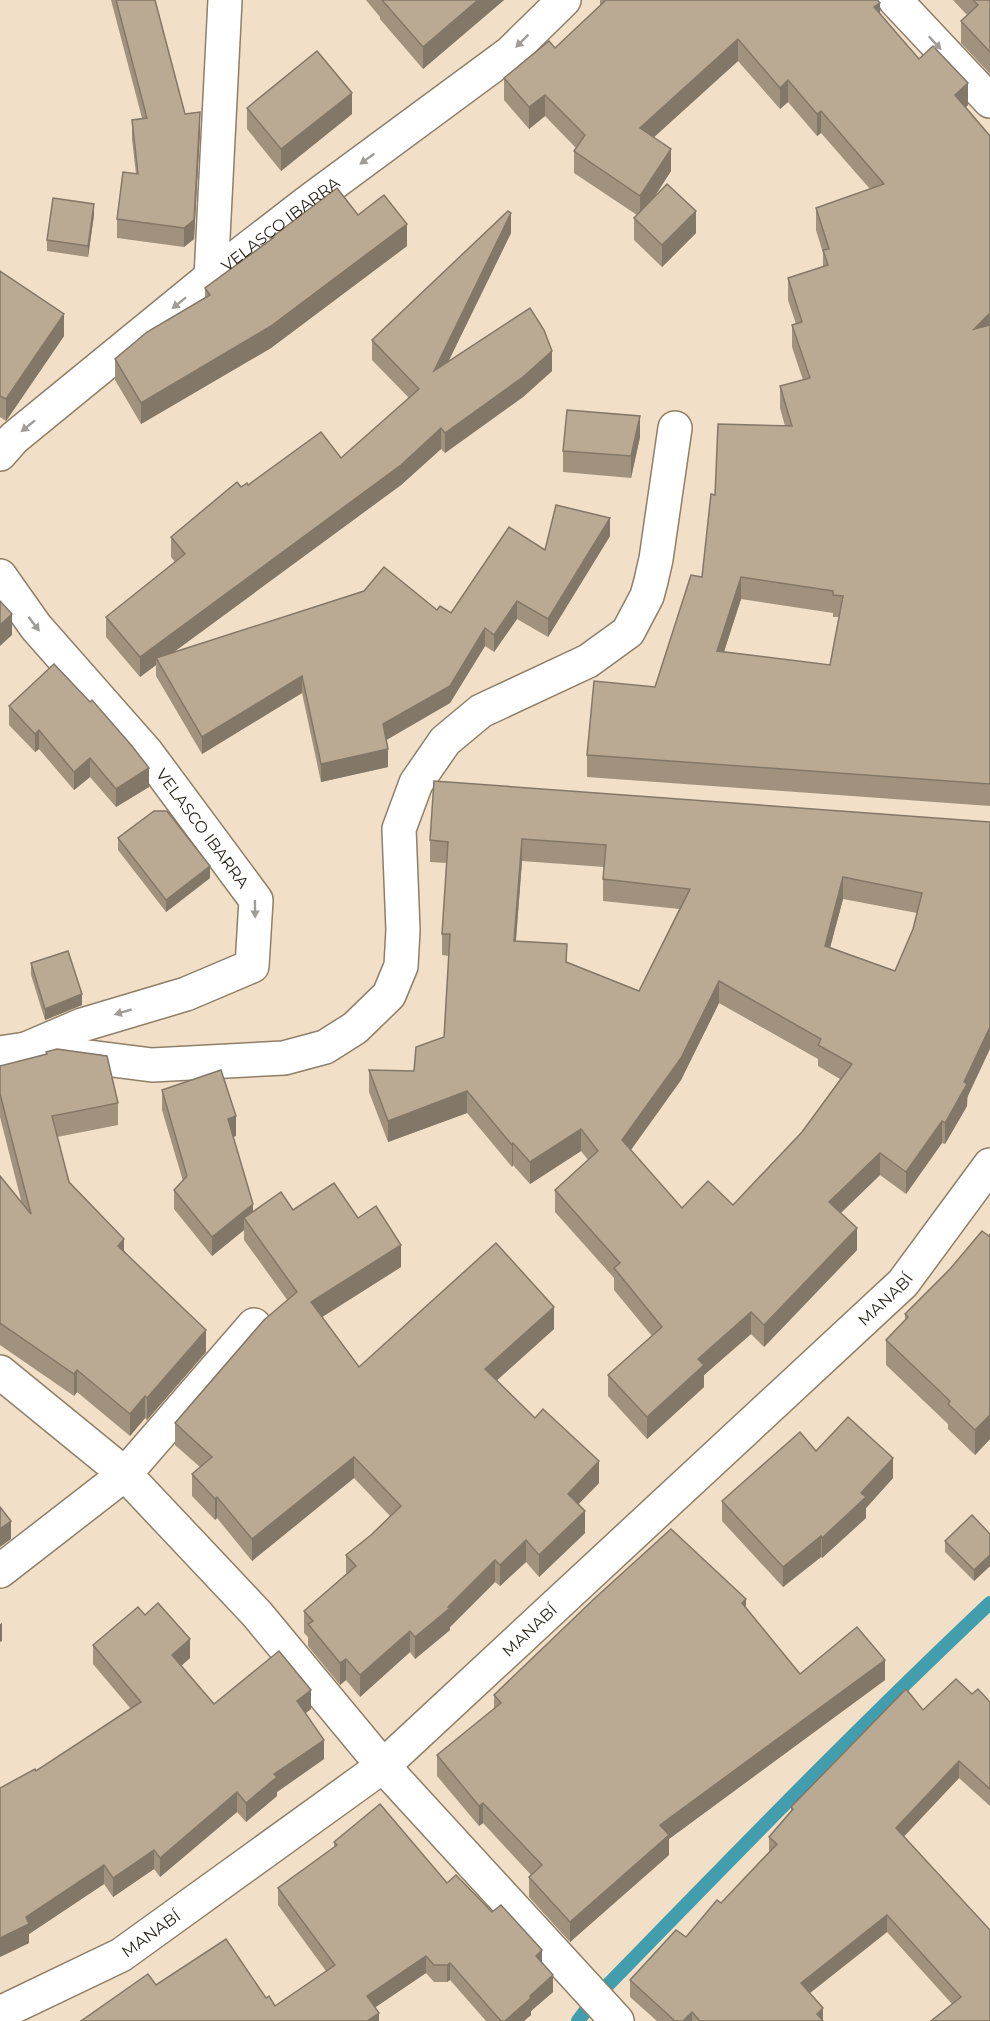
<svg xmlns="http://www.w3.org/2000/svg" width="990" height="2021" font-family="Montserrat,sans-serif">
  <rect width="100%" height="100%" fill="#f1dfc7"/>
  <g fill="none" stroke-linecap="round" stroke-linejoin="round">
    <path stroke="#429eac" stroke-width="14" d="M 578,2021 L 595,1998 C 725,1865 854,1731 990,1603"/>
    <defs>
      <g id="minor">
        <path d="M 895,0 L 990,101"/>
        <path d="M 211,277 L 225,0"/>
        <path id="s1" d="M 0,454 L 14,438 L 211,277 L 308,202 L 510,53 L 564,0"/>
        <path id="s2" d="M 0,576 L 36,627 L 147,753 L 256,900 L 252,966 L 186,994 L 82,1025 L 26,1049"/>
        <path d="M 0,1053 L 26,1049 L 152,1065 L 284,1058 L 325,1047 L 355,1028 L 389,995 L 401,966 L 403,930 L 399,829 L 416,783 L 445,741 L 481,711 L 588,661 L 628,632 L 647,596 L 651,581 L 656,559 L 675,428"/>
        <path d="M 0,1372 L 125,1474 L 257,1614 L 383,1766 L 617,2021"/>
        <path d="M 0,1571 L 125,1474 L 254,1325"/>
        <path id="s3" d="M 0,2013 L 121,1955 L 383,1766 L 903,1283 L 990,1165"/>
      </g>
    </defs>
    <use href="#minor" stroke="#8f7f68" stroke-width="36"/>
    <use href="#minor" stroke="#fff" stroke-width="33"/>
  </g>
  <g fill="#a1927e" fill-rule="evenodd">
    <path d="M 111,0 L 155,0 L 185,114 L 200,132 L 194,239 L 184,247 L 117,238 L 117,219 L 136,174 L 132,139 L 132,120 L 142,118 Z"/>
    <path d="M 366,0 L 504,0 L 423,69 L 380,19 L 380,17 Z"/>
    <path d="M 600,0 L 877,0 L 880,13 L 919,59 L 968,105 L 966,107 L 990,136 L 990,806 L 587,777 L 587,755 L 655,687 L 702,577 L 715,495 L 785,426 L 780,408 L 780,386 L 803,380 L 792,347 L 792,325 L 796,324 L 788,300 L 788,278 L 823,267 L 823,253 L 816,230 L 816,208 L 870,189 L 821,133 L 817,136 L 788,102 L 780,109 L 738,61 L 653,137 L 671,171 L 654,198 L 696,233 L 662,267 L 634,240 L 634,218 L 637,215 L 574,173 L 574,151 L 576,148 L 545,116 L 529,129 L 504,100 L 504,78 L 555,48 L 600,6 ZM 741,599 L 833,613 L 833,617 L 839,617 L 830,665 L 724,652 Z"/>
    <path d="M 953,0 L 990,0 L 990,74 L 961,43 L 961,21 L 967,15 Z"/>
    <path d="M 247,108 L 352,114 L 281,171 L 247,129 Z"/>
    <path d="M 94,215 L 88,257 L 47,251 L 47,240 Z"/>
    <path d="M 358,215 L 407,246 L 271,348 L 141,424 L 115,380 L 115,359 L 205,298 L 205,288 L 271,240 L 271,238 Z"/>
    <path d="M 511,233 L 448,362 L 552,371 L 523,397 L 445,453 L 441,449 L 401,485 L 172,653 L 437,610 L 451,613 L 545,550 L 610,536 L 548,637 L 517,619 L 494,652 L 485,646 L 450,703 L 386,740 L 388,767 L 321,782 L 302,693 L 202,754 L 156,676 L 156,665 L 140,677 L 106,637 L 106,617 L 175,562 L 171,557 L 171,537 L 241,487 L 248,485 L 341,458 L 409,398 L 372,360 L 372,340 Z"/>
    <path d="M 0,271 L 64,336 L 6,421 L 0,417 Z"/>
    <path d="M 640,437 L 631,478 L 563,472 L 563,451 Z"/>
    <path d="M 9,706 L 149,787 L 116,807 L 90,777 L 74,790 L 39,749 L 35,752 L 9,725 Z"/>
    <path d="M 990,822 L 967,1106 L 945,1144 L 942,1143 L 906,1194 L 880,1175 L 841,1213 L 857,1250 L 764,1347 L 751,1334 L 704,1375 L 704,1387 L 647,1439 L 608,1396 L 608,1375 L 652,1336 L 614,1290 L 614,1278 L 555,1212 L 555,1190 L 588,1160 L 581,1151 L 530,1184 L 513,1165 L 512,1167 L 467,1113 L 388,1142 L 369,1092 L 369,1070 L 414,1071 L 444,1037 L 449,956 L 442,955 L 442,934 L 447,863 L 430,862 L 430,840 ZM 522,861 L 604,867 L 603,879 L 603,901 L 679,909 L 639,991 L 516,941 ZM 843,899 L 917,913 L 913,929 L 895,971 L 830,947 ZM 719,1003 L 818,1059 L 818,1066 L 840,1079 L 802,1132 L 733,1205 L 682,1208 L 631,1150 L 681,1080 Z"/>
    <path d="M 118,838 L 210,878 L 166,912 L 118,850 Z"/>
    <path d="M 31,963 L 82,1005 L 45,1020 L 31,975 Z"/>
    <path d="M 0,1066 L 118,1103 L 118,1125 L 57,1137 L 69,1182 L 206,1352 L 147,1420 L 145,1418 L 130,1436 L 77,1392 L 74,1396 L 0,1345 L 0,1176 L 22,1204 L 0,1117 Z"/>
    <path d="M 162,1090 L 236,1136 L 233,1137 L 253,1212 L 293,1210 L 358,1218 L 401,1267 L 322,1317 L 359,1367 L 554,1329 L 497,1380 L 599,1483 L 578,1504 L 585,1533 L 539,1577 L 526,1562 L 500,1586 L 495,1582 L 450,1627 L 450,1630 L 415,1659 L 410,1652 L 360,1697 L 346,1680 L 340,1685 L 308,1646 L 308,1637 L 304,1633 L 304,1611 L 346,1574 L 346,1555 L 371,1535 L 390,1516 L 354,1478 L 252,1561 L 217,1518 L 215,1520 L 192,1496 L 192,1474 L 200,1467 L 175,1445 L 175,1423 L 288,1301 L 244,1240 L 244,1230 L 212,1256 L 174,1209 L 174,1190 L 183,1181 L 162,1110 Z"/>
    <path d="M 990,1234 L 990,1439 L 975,1455 L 948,1429 L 948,1424 L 886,1365 L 886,1340 L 905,1320 L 905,1314 Z"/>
    <path d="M 816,1451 L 893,1478 L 866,1508 L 866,1518 L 822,1558 L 821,1557 L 783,1587 L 722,1521 L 722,1501 Z"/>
    <path d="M 990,1534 L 990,1566 L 974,1581 L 945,1552 L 945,1541 Z"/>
    <path d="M 746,1608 L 800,1674 L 885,1680 L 669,1839 L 669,1855 L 570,1942 L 529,1897 L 529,1877 L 531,1875 L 483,1823 L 479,1826 L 437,1776 L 437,1755 L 494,1709 L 494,1695 Z"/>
    <path d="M 145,1615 L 190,1658 L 181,1666 L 214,1704 L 311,1709 L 305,1713 L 324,1759 L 277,1792 L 277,1796 L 246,1822 L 237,1812 L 160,1877 L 154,1869 L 113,1897 L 104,1884 L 29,1934 L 29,1943 L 0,1957 L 36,1771 L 131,1709 L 93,1664 L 93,1645 Z"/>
    <path d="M 972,1694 L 990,1702 L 990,1806 L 959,1778 L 904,1836 L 990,2021 L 952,2004 L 887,1932 L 810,1993 L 823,2008 L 823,2021 L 657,2021 L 630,1997 L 630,1980 L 686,1937 L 721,1903 L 769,1853 L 769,1837 L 791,1811 L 791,1807 L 923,1710 Z"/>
    <path d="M 334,1842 L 447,1883 L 492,1912 L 542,1963 L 553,1992 L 531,2011 L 531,2015 L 524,2021 L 486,2021 L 450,1980 L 447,1982 L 434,1982 L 426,1973 L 375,2007 L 379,2021 L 81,2021 L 156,1985 L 266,1998 L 275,2006 L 326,1971 L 278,1905 L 278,1888 L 334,1848 Z"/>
  </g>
  <g fill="#837767">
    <path d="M 478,0 L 504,0 L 423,69 L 423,47 Z"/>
    <path d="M 880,3 L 880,25 L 874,7 Z"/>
    <path d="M 738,39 L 738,61 L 640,150 L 640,128 Z"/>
    <path d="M 788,80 L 788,102 L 780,109 L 780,88 Z"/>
    <path d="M 968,83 L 968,105 L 955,117 L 955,95 Z"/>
    <path d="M 352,93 L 352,114 L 281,171 L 281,149 Z"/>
    <path d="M 545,95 L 545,116 L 529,129 L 529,107 Z"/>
    <path d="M 821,111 L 821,133 L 817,136 L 817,114 Z"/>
    <path d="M 200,112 L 200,132 L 194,239 L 184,247 L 184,228 Z"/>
    <path d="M 671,149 L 671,171 L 640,218 L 640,196 Z"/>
    <path d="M 94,204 L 94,215 L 88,257 L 88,246 Z"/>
    <path d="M 696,211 L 696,233 L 662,267 L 662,245 Z"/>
    <path d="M 511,213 L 511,233 L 434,391 L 434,371 Z"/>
    <path d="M 407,224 L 407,246 L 271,348 L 141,424 L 141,403 Z"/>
    <path d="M 990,313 L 990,334 L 974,329 Z"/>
    <path d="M 64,314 L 64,336 L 6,421 L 6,399 Z"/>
    <path d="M 552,351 L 552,371 L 523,397 L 445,453 L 445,433 Z"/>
    <path d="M 640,416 L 640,437 L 631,478 L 631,456 Z"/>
    <path d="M 441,428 L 441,449 L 401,485 L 159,663 L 156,658 L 156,665 L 140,677 L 140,657 Z"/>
    <path d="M 610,518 L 610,536 L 548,637 L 548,619 Z"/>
    <path d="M 741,577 L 741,599 L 717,673 L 717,651 Z"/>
    <path d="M 517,601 L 517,619 L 494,652 L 494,635 Z"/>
    <path d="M 12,614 L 12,635 L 0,646 L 0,625 Z"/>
    <path d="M 485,628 L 485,646 L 450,703 L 383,742 L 383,724 Z"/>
    <path d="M 302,676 L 302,693 L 202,754 L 202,737 Z"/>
    <path d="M 39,730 L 39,749 L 35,752 L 35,734 Z"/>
    <path d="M 388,749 L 388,767 L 321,782 L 321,764 Z"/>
    <path d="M 90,758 L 90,777 L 74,790 L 74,772 Z"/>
    <path d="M 149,768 L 149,787 L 116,807 L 116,789 Z"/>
    <path d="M 522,839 L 522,861 L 514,963 L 514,941 Z"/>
    <path d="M 210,866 L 210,878 L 166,912 L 166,900 Z"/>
    <path d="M 843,877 L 843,899 L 825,967 L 825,946 Z"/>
    <path d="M 719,981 L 719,1003 L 681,1080 L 622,1162 L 622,1140 Z"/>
    <path d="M 82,994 L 82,1005 L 45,1020 L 45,1009 Z"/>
    <path d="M 990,1021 L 990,1049 L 967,1098 L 967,1106 L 945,1144 L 945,1123 L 964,1082 Z"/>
    <path d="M 467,1091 L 467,1113 L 388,1142 L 388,1121 Z"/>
    <path d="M 236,1116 L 236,1136 L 228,1138 L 228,1119 Z"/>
    <path d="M 942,1121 L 942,1143 L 906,1194 L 906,1172 Z"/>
    <path d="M 581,1129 L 581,1151 L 530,1184 L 530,1162 Z"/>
    <path d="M 513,1143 L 513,1165 L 512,1167 L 512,1145 Z"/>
    <path d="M 880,1153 L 880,1175 L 829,1224 L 829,1202 Z"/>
    <path d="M 253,1204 L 253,1224 L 244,1218 L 244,1230 L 212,1256 L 212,1237 Z"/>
    <path d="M 857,1228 L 857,1250 L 764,1347 L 764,1325 Z"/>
    <path d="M 124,1239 L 124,1261 L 118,1246 Z"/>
    <path d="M 401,1245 L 401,1267 L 311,1324 L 311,1302 Z"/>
    <path d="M 554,1307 L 554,1329 L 485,1391 L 485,1369 Z"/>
    <path d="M 751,1312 L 751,1334 L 704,1375 L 704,1387 L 647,1439 L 647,1417 L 698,1359 Z"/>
    <path d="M 206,1330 L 206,1352 L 147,1420 L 147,1398 Z"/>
    <path d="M 77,1370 L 77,1392 L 74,1396 L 74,1374 Z"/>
    <path d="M 145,1396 L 145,1418 L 130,1436 L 130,1414 Z"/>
    <path d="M 990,1415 L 990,1439 L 975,1455 L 975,1430 Z"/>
    <path d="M 354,1457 L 354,1478 L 252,1561 L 252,1539 Z"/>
    <path d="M 893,1458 L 893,1478 L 866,1508 L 866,1518 L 822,1558 L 822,1538 L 861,1493 Z"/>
    <path d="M 599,1461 L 599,1483 L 568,1515 L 568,1494 Z"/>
    <path d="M 217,1497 L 217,1518 L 215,1520 L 215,1499 Z"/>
    <path d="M 585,1511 L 585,1533 L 539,1577 L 539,1555 Z"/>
    <path d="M 11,1521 L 11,1539 L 0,1547 L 0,1529 Z"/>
    <path d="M 821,1536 L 821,1557 L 783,1587 L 783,1567 Z"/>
    <path d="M 526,1540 L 526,1562 L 500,1586 L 500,1565 Z"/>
    <path d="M 990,1555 L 990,1566 L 974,1581 L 974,1570 Z"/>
    <path d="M 495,1560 L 495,1582 L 450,1627 L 450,1630 L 415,1659 L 415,1637 L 448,1607 Z"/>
    <path d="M 746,1599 L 746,1619 L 742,1603 Z"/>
    <path d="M 2,1623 L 2,1641 L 0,1642 L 0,1624 Z"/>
    <path d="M 410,1631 L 410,1652 L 360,1697 L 360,1675 Z"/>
    <path d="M 190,1639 L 190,1658 L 172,1674 L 172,1655 Z"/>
    <path d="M 346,1659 L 346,1680 L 340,1685 L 340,1663 Z"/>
    <path d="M 885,1660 L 885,1680 L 669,1839 L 669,1855 L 570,1942 L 570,1922 L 660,1825 Z"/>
    <path d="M 311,1690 L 311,1709 L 297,1720 L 297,1701 Z"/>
    <path d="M 324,1740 L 324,1759 L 277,1792 L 277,1796 L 246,1822 L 246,1803 L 274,1774 Z"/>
    <path d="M 959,1761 L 959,1778 L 896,1845 L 896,1828 Z"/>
    <path d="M 237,1792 L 237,1812 L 160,1877 L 160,1858 Z"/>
    <path d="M 483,1803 L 483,1823 L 479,1826 L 479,1806 Z"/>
    <path d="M 154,1850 L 154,1869 L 113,1897 L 113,1878 Z"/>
    <path d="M 104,1865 L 104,1884 L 29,1934 L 29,1943 L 0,1957 L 0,1938 L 26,1917 Z"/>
    <path d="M 887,1915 L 887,1932 L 801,2000 L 801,1983 Z"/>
    <path d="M 542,1950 L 542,1967 L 536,1956 Z"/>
    <path d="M 426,1956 L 426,1973 L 367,2013 L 367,1996 Z"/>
    <path d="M 450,1963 L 450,1980 L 447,1982 L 447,1965 Z"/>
    <path d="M 553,1975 L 553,1992 L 531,2011 L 531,2015 L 524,2021 L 505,2021 L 530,1996 Z"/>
    <path d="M 823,2008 L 823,2021 L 817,2014 Z"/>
    <path d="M 692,2012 L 692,2021 L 683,2021 Z"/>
    <path d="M 379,2013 L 379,2021 L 367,2021 Z"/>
  </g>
  <g fill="#bbaa93" stroke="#837767" stroke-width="1.5" fill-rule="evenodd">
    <path d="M 116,0 L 155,0 L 185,114 L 200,112 L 194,220 L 184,228 L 117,219 L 123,172 L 138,174 L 132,120 L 147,118 Z"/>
    <path d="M 382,0 L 478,0 L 423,47 Z"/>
    <path d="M 606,0 L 877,0 L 880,3 L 874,7 L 919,59 L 933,46 L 968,83 L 955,95 L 990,136 L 990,313 L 974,329 L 990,325 L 990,784 L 587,755 L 594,681 L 655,687 L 691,575 L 702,577 L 711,494 L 715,495 L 718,424 L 792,426 L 780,386 L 810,378 L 792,325 L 802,322 L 788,278 L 828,265 L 823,250 L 829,249 L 816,208 L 884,184 L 821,111 L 817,114 L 788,80 L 780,88 L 738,39 L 640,128 L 671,149 L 640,196 L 574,151 L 585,135 L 545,95 L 529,107 L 504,78 L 549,41 L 555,48 ZM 741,577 L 833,591 L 833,595 L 843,596 L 830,665 L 717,651 Z"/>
    <path d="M 973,0 L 990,0 L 990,52 L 961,21 L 978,5 Z"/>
    <path d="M 317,51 L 352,93 L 281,149 L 247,108 Z"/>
    <path d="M 667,184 L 696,211 L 662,245 L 634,218 Z"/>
    <path d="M 337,188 L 358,215 L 384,195 L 407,224 L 271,326 L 141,403 L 115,359 L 147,332 L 210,295 L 205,288 L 273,238 L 271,238 Z"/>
    <path d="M 53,198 L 94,204 L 88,246 L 47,240 Z"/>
    <path d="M 508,211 L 511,213 L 434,371 L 530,308 L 544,330 L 552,351 L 523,377 L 445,433 L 441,428 L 401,465 L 140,657 L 106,617 L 185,554 L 171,537 L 237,482 L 241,487 L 247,483 L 248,485 L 321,432 L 341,458 L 419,389 L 372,340 Z"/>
    <path d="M 0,271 L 64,314 L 6,399 L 0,396 Z"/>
    <path d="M 567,410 L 640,416 L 631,456 L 563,451 Z"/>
    <path d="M 556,505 L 610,518 L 548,619 L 517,601 L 494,635 L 485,628 L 450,686 L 383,724 L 388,749 L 321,764 L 302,676 L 202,737 L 156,658 L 364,591 L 384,567 L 437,610 L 440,606 L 451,613 L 509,527 L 545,550 Z"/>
    <path d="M 0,601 L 12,614 L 0,625 Z"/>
    <path d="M 54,664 L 90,702 L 92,700 L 132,746 L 149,768 L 116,789 L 90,758 L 74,772 L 39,730 L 35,734 L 9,706 Z"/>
    <path d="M 434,781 L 990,822 L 990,1027 L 964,1082 L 967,1084 L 945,1123 L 942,1121 L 906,1172 L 880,1153 L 829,1202 L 857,1228 L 764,1325 L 751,1312 L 698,1359 L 704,1365 L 647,1417 L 608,1375 L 662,1327 L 614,1268 L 620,1263 L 555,1190 L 598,1151 L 581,1129 L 530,1162 L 513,1143 L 512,1145 L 467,1091 L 388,1121 L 369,1070 L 414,1071 L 416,1047 L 444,1037 L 450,934 L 442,934 L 448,842 L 430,840 ZM 522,839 L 606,845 L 603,879 L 690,889 L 639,991 L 566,962 L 567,944 L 514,941 ZM 843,877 L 922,893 L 913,929 L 895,971 L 825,946 ZM 719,981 L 821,1039 L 818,1045 L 852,1064 L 802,1132 L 733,1205 L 708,1181 L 682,1208 L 622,1140 L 681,1058 Z"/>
    <path d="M 154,811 L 167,811 L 210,866 L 166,900 L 118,838 Z"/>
    <path d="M 68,951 L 82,994 L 45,1009 L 31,963 Z"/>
    <path d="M 57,1049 L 107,1056 L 118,1103 L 52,1116 L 69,1182 L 124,1239 L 118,1246 L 206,1330 L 147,1398 L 145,1396 L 130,1414 L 77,1370 L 74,1374 L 0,1323 L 0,1176 L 31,1214 L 0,1094 L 0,1066 L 47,1054 L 46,1052 Z"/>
    <path d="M 221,1070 L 236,1116 L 228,1119 L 253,1204 L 212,1237 L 174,1190 L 187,1176 L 162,1090 Z"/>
    <path d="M 334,1183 L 358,1218 L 376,1206 L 401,1245 L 311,1302 L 359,1367 L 496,1243 L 554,1307 L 485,1369 L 535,1418 L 543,1409 L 599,1461 L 568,1494 L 585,1511 L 539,1555 L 526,1540 L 500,1565 L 495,1560 L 448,1607 L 450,1608 L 415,1637 L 410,1631 L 360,1675 L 346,1659 L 340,1663 L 308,1624 L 313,1621 L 304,1611 L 356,1566 L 346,1555 L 371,1535 L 401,1506 L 354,1457 L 252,1539 L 217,1497 L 215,1499 L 192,1474 L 212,1457 L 175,1423 L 264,1320 L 297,1292 L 244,1218 L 281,1192 L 293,1210 Z"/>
    <path d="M 982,1231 L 989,1236 L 990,1234 L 990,1415 L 975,1430 L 948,1404 L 950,1401 L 886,1340 L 908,1317 L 905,1314 L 950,1269 Z"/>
    <path d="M 848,1417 L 893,1458 L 861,1493 L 866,1497 L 822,1538 L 821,1536 L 783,1567 L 722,1501 L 800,1432 L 816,1451 Z"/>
    <path d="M 0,1507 L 11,1521 L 0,1529 Z"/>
    <path d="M 972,1515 L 990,1534 L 990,1555 L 974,1570 L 945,1541 Z"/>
    <path d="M 671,1529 L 746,1599 L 742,1603 L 800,1674 L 857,1627 L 885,1660 L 660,1825 L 669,1835 L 570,1922 L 529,1877 L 542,1865 L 483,1803 L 479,1806 L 437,1755 L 501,1703 L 494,1695 L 595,1598 Z"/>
    <path d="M 158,1603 L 190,1639 L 172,1655 L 214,1704 L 279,1651 L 311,1690 L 297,1701 L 324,1740 L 274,1774 L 277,1777 L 246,1803 L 237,1792 L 160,1858 L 154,1850 L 113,1878 L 104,1865 L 26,1917 L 29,1924 L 0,1938 L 0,1788 L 35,1769 L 36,1771 L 141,1702 L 93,1645 L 138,1607 L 145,1615 Z"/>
    <path d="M 956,1679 L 972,1694 L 978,1689 L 990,1702 L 990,1789 L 959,1761 L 896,1828 L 990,1930 L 990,2021 L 931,2021 L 961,1997 L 887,1915 L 801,1983 L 823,2008 L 817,2014 L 823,2021 L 700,2021 L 692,2012 L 683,2021 L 675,2021 L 630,1980 L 676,1930 L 686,1937 L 717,1900 L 721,1903 L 777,1844 L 769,1837 L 793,1809 L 791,1807 L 906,1689 L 923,1710 Z"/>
    <path d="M 380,1804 L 447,1883 L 456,1875 L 492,1912 L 501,1905 L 542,1950 L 536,1956 L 553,1975 L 530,1996 L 531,1998 L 505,2021 L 501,2021 L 450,1963 L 447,1965 L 434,1965 L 426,1956 L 367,1996 L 379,2013 L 367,2021 L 81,2021 L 148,1974 L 156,1985 L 226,1939 L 266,1998 L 269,1996 L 275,2006 L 335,1965 L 278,1888 L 337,1845 L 334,1842 Z"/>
  </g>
  <defs><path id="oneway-solid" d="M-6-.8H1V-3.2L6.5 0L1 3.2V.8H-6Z" transform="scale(1.5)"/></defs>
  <g fill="#a09c98">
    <use href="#oneway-solid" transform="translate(522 41) rotate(135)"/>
    <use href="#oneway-solid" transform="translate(935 43) rotate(47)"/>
    <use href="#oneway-solid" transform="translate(367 159) rotate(144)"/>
    <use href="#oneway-solid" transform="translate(179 303) rotate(141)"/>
    <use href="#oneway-solid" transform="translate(28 426) rotate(141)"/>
    <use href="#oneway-solid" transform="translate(34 624) rotate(53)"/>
    <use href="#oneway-solid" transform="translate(255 909) rotate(89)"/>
    <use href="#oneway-solid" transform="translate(123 1012) rotate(164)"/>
  </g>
  <g text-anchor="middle" stroke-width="6" stroke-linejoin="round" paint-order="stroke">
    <g font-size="16" fill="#2b241b" stroke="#f1dfc7">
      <text dy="6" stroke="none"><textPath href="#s1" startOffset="363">VELASCO IBARRA</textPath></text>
      <text dy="6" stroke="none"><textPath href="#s2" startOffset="324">VELASCO IBARRA</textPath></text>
      <text dy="6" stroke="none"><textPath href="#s3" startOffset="1143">MANABÍ</textPath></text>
      <text dy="6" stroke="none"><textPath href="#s3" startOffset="657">MANABÍ</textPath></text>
      <text dy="6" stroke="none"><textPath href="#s3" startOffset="171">MANABÍ</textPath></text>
    </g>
  </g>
</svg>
